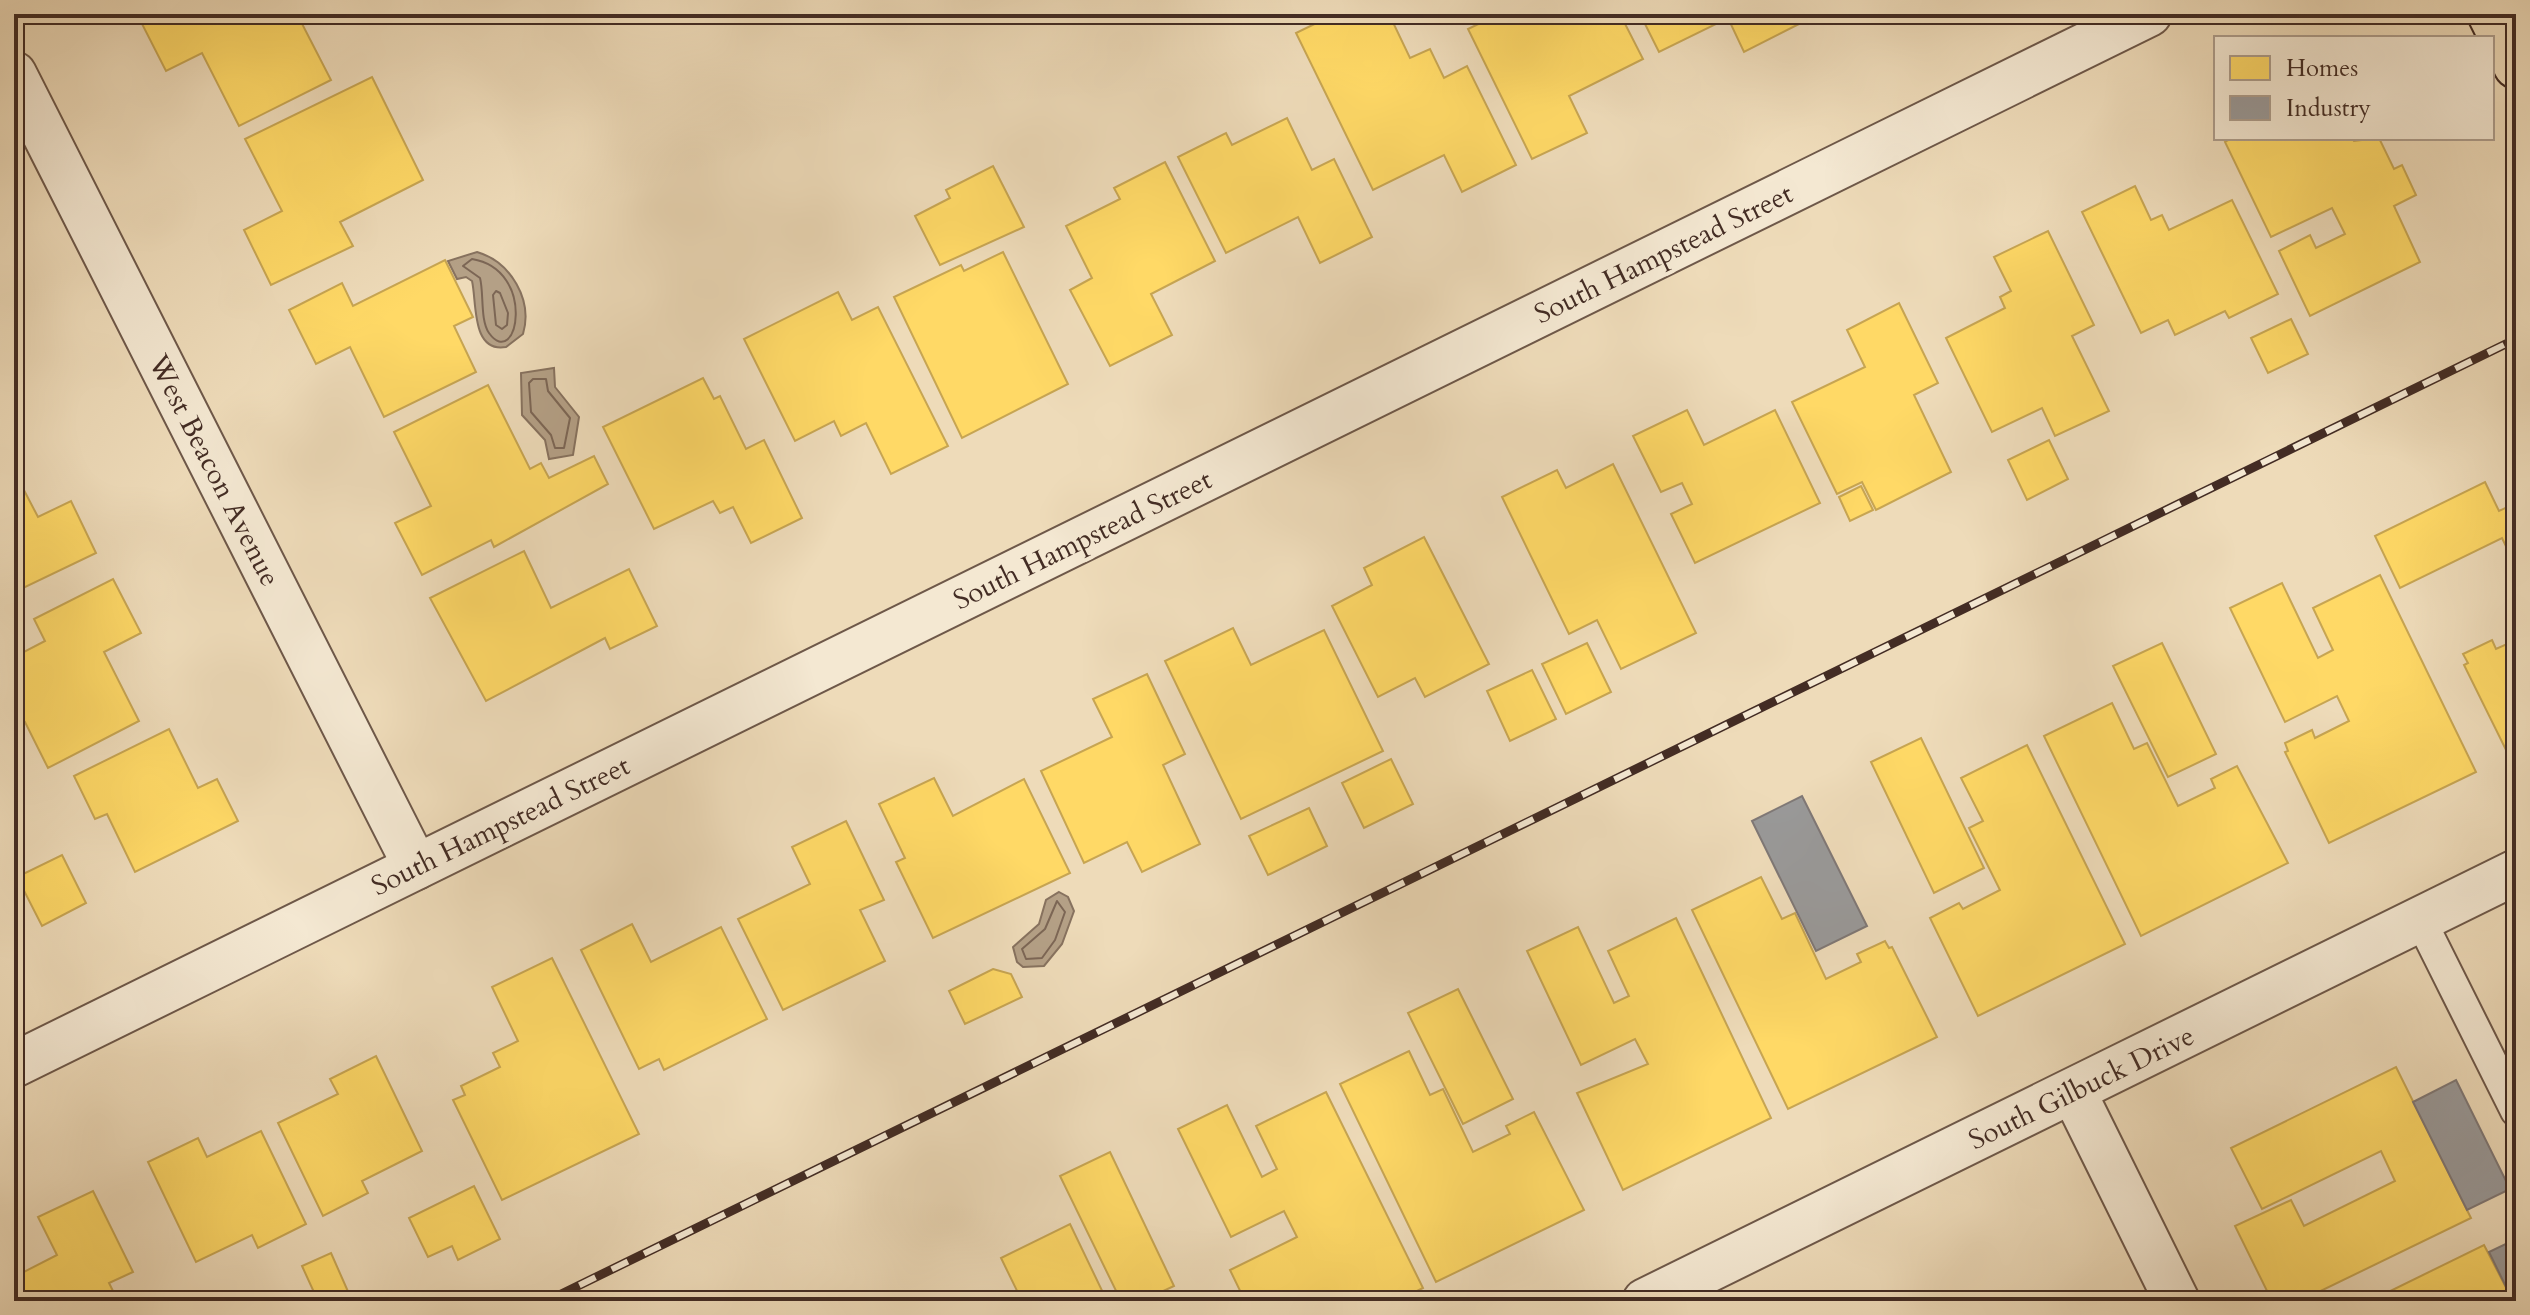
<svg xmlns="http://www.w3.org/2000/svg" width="2530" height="1315" font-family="Cardo,serif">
  <rect width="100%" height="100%" fill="#eedbb9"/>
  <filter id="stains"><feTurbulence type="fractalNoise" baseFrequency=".0025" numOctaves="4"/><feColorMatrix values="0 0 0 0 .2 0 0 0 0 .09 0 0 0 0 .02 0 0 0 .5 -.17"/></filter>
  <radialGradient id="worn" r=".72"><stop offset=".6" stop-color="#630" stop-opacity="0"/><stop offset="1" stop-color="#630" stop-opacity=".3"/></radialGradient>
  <g fill="#b4a086" stroke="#87725f" stroke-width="2">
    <path d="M 477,252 C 511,262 533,300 523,334 L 506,347 C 471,353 477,302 472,281 L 466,277 L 457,279 L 448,261 Z"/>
    <path d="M 554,368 L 555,387 L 579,417 L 573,455 L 549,459 L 545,440 L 522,415 L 521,373 Z"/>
    <path d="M 1059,892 L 1068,897 L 1074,911 L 1062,944 L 1044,966 L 1023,967 L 1017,962 L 1013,947 L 1039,924 L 1046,900 Z"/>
  </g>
  <g fill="#ffd966" stroke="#c7a552" stroke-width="2">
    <path d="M 147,14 L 297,14 L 331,80 L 239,126 L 202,53 L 166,71 L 139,18 Z"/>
    <path d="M 1335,14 L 1389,14 L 1410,58 L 1430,49 L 1444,78 L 1467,66 L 1516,165 L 1462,192 L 1444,155 L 1373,190 L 1296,33 Z"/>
    <path d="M 1499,14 L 1620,14 L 1643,59 L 1569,96 L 1587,133 L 1532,159 L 1468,29 Z"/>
    <path d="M 1640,14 L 1794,14 L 1799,24 L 1744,52 L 1728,18 L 1659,52 Z"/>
    <path d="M 372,77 L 423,180 L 340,222 L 353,246 L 271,285 L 244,230 L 282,211 L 245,139 Z"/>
    <path d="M 1287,118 L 1312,170 L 1334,159 L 1372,237 L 1320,263 L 1298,217 L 1226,253 L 1178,157 L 1226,133 L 1232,145 Z"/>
    <path d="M 2232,138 L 2352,138 L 2354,141 L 2379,138 L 2394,169 L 2402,165 L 2416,195 L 2394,206 L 2420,262 L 2310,316 L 2279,251 L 2310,235 L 2316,248 L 2345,234 L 2332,208 L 2271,237 L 2225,142 Z"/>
    <path d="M 1165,162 L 1215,261 L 1151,294 L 1172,335 L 1110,366 L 1070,290 L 1092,278 L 1066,226 L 1120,199 L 1114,188 Z"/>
    <path d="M 993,166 L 1024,227 L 940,265 L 915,216 L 950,198 L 946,190 Z"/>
    <path d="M 2135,186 L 2151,220 L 2162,215 L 2169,230 L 2232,200 L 2278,294 L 2229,318 L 2225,311 L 2175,335 L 2168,320 L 2141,333 L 2082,212 Z"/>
    <path d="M 2048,231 L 2094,325 L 2072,336 L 2109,411 L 2055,436 L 2042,408 L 1992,432 L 1946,338 L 2005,308 L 2000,297 L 2011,291 L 1994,257 Z"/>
    <path d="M 1003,252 L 1068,384 L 962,438 L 894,297 L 961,265 L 964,271 Z"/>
    <path d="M 445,260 L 473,317 L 454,326 L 476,372 L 384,417 L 350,347 L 316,364 L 289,310 L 342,283 L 353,306 Z"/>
    <path d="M 838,292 L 852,320 L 878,307 L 948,446 L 891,474 L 866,423 L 841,436 L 834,421 L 795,441 L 744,339 Z"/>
    <path d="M 1899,303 L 1938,383 L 1914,395 L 1951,472 L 1876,510 L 1862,482 L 1837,494 L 1792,402 L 1865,367 L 1847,330 Z"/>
    <path d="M 2291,319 L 2308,354 L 2268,373 L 2251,338 Z"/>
    <path d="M 703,378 L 714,399 L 720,396 L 746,449 L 764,440 L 802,518 L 751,543 L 733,507 L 720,513 L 713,501 L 654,529 L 603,427 Z"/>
    <path d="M 488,385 L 530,469 L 541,463 L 549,478 L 594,456 L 608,484 L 494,547 L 491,540 L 422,575 L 395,523 L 431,506 L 394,432 Z"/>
    <path d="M 1687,410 L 1704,445 L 1775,410 L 1820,503 L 1695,563 L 1671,514 L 1692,504 L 1682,483 L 1661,492 L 1633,436 Z"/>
    <path d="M 2049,440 L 2068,479 L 2027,500 L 2008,460 Z"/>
    <path d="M 1613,464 L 1696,633 L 1621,669 L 1597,620 L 1569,634 L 1502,497 L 1557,470 L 1566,488 Z"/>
    <path d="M 14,471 L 38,517 L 71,501 L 96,553 L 19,590 L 14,580 Z"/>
    <path d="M 2485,482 L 2499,511 L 2516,503 L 2516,567 L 2502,538 L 2400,588 L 2375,536 Z"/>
    <path d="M 1861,486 L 1873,510 L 1850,521 L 1839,497 Z"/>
    <path d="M 1424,537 L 1489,664 L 1425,697 L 1415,678 L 1378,697 L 1332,606 L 1372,585 L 1364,568 Z"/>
    <path d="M 524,551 L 551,608 L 629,569 L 657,626 L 610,649 L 605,638 L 486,701 L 430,598 Z"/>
    <path d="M 2380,575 L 2476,772 L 2329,843 L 2285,752 L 2288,751 L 2285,743 L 2312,730 L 2315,738 L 2349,721 L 2337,696 L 2285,722 L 2230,608 L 2282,583 L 2318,658 L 2333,650 L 2313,608 Z"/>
    <path d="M 113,579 L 141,633 L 104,652 L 139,721 L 48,768 L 25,722 L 14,728 L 14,657 L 45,641 L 34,619 Z"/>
    <path d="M 1233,628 L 1251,665 L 1324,630 L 1383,751 L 1241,819 L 1165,661 Z"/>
    <path d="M 2492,640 L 2496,649 L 2516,640 L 2516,753 L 2509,756 L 2464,665 L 2468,663 L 2463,654 Z"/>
    <path d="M 1587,643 L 1611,692 L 1566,714 L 1542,664 Z"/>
    <path d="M 2162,643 L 2216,754 L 2168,777 L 2113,666 Z"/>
    <path d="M 1532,670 L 1556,719 L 1510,741 L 1487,691 Z"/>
    <path d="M 1147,674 L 1185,754 L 1163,765 L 1200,844 L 1142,872 L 1127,842 L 1084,863 L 1041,771 L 1112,737 L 1093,699 Z"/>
    <path d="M 2112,703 L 2134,749 L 2147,743 L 2178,806 L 2215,788 L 2211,779 L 2237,766 L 2288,863 L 2141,936 L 2044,736 Z"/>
    <path d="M 169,729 L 198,788 L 217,779 L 238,821 L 135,872 L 107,814 L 95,819 L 74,776 Z"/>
    <path d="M 1921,738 L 1984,868 L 1934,893 L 1871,762 Z"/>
    <path d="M 2027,745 L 2125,944 L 1978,1016 L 1930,918 L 1959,903 L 1963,909 L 2000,890 L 1969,828 L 1983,821 L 1961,778 Z"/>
    <path d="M 1391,759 L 1413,804 L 1364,828 L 1342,783 Z"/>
    <path d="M 934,778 L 953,816 L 1024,779 L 1070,873 L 933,938 L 896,862 L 905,858 L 879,804 Z"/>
    <path d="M 1309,808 L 1327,846 L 1268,875 L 1249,836 Z"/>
    <path d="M 846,821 L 884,900 L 860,910 L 885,961 L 783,1010 L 738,919 L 810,884 L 792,847 Z"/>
    <path d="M 62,855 L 86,903 L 42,926 L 17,877 Z"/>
    <path d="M 1761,877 L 1782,919 L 1795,913 L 1826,979 L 1861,962 L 1857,954 L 1885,941 L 1889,948 L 1892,947 L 1937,1037 L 1788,1109 L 1692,910 Z"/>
    <path d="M 1676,918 L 1771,1118 L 1623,1190 L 1577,1093 L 1648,1064 L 1635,1039 L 1581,1065 L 1527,951 L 1578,927 L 1614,1003 L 1629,996 L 1608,951 Z"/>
    <path d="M 632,924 L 651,962 L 721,927 L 767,1019 L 664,1070 L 659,1059 L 639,1069 L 581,950 Z"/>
    <path d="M 552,958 L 639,1134 L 502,1200 L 453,1100 L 465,1095 L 461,1086 L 500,1067 L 493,1053 L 518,1041 L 492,987 Z"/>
    <path d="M 993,969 L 1011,974 L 1022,997 L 965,1024 L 949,991 Z"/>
    <path d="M 1458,989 L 1513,1099 L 1463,1124 L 1408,1013 Z"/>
    <path d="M 1409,1051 L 1430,1095 L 1443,1089 L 1473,1152 L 1510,1134 L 1506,1126 L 1534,1112 L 1584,1210 L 1436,1282 L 1340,1084 Z"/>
    <path d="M 376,1056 L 422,1151 L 362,1181 L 368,1193 L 323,1216 L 278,1123 L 338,1094 L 330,1079 Z"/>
    <path d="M 2396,1067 L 2471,1218 L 2300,1301 L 2272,1301 L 2235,1226 L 2291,1200 L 2304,1226 L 2395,1181 L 2381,1151 L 2262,1209 L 2231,1148 Z"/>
    <path d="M 1326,1092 L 1423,1288 L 1397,1301 L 1245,1301 L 1230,1270 L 1297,1237 L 1284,1211 L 1231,1237 L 1178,1129 L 1227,1105 L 1262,1177 L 1277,1169 L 1256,1126 Z"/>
    <path d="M 261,1131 L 306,1224 L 258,1248 L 252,1235 L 196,1262 L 148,1162 L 198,1138 L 207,1157 Z"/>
    <path d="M 1110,1152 L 1174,1286 L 1142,1301 L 1121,1301 L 1060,1176 Z"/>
    <path d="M 474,1186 L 500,1239 L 458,1260 L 452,1246 L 428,1257 L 409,1218 Z"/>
    <path d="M 93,1191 L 133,1272 L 109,1283 L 118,1301 L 14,1301 L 14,1277 L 57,1255 L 38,1217 Z"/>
    <path d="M 1070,1224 L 1107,1301 L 1022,1301 L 1001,1258 Z"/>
    <path d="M 2484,1245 L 2513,1301 L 2370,1301 Z"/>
    <path d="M 331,1253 L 350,1296 L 338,1301 L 318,1301 L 302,1266 Z"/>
  </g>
  <g fill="#999" stroke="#7f7876" stroke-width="2">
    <path d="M 1802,796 L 1867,926 L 1816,951 L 1752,821 Z"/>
    <path d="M 2456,1080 L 2510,1189 L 2467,1210 L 2413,1102 Z"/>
    <path d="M 2516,1239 L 2516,1301 L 2513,1301 L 2489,1252 Z"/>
  </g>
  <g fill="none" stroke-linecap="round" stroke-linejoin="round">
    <g stroke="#7c6655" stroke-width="2">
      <path d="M 472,259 C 538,270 517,372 489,333 C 480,320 484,293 480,278 L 463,266 Z"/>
      <path d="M 496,291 L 500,293 L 508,313 L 507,325 L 502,329 L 496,325 L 493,295 Z"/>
      <path d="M 533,379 L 546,379 L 548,391 L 570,418 L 564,448 L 555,448 L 551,435 L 531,412 L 529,383 Z"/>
      <path d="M 1057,901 L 1065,912 L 1055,940 L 1042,958 L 1026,959 L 1022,949 L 1045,929 Z"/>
    </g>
    <defs>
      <path id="lane" d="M 2420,919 L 2516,1111"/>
      <g id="street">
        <path d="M 14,74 L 416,867"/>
        <path d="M 14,1065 L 2149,14"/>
        <path d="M 2073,1091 L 2177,1301"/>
        <path d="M 1645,1301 L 2516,872"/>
      </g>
      <path id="primary" d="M 2490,14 L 2516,66"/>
    </defs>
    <use href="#lane" stroke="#6e5849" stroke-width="34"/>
    <use href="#street" stroke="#6e5849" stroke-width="48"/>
    <use href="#primary" stroke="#432c24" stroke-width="48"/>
    <use href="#lane" stroke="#f4e8d2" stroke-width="30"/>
    <use href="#street" stroke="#f4e8d2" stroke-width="44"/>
    <use href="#primary" stroke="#eedbb9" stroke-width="44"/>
    <defs>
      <path id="rail" d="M 547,1301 L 2516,339"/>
    </defs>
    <use href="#rail" stroke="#432c24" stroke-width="9"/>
    <use href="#rail" stroke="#f4e8d2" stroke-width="6" stroke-dasharray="18" stroke-linecap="butt"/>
  </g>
  <g text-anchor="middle" stroke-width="8" stroke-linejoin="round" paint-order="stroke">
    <g font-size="28" fill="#432c24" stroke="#f4e8d2">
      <text transform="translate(1663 253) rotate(-26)" y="10">South Hampstead Street</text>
      <text transform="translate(215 470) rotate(63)" y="10">West Beacon Avenue</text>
      <text transform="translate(1082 539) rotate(-26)" y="10">South Hampstead Street</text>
      <text transform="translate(500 825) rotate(-26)" y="10">South Hampstead Street</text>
      <text transform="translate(2081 1087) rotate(-26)" y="10">South Gilbuck Drive</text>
    </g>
  </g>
  <rect width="2530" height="1315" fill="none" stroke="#eedbb9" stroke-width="48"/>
  <rect x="16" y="16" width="2498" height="1283" fill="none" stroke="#432c24" stroke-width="4"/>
  <rect x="24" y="24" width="2482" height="1267" fill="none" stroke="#432c24" stroke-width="2"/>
  <rect x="2214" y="36" width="280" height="104" fill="#f4e8d2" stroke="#ad9d8c" stroke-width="2"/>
  <rect x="2230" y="56" width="40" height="24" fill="#ffd966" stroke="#ad9d8c" stroke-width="2"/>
  <text x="2286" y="76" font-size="24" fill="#432c24">Homes</text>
  <rect x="2230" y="96" width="40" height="24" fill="#999999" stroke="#ad9d8c" stroke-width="2"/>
  <text x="2286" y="116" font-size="24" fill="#432c24">Industry</text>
  <rect width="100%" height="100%" filter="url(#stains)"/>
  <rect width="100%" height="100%" fill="url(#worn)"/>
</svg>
